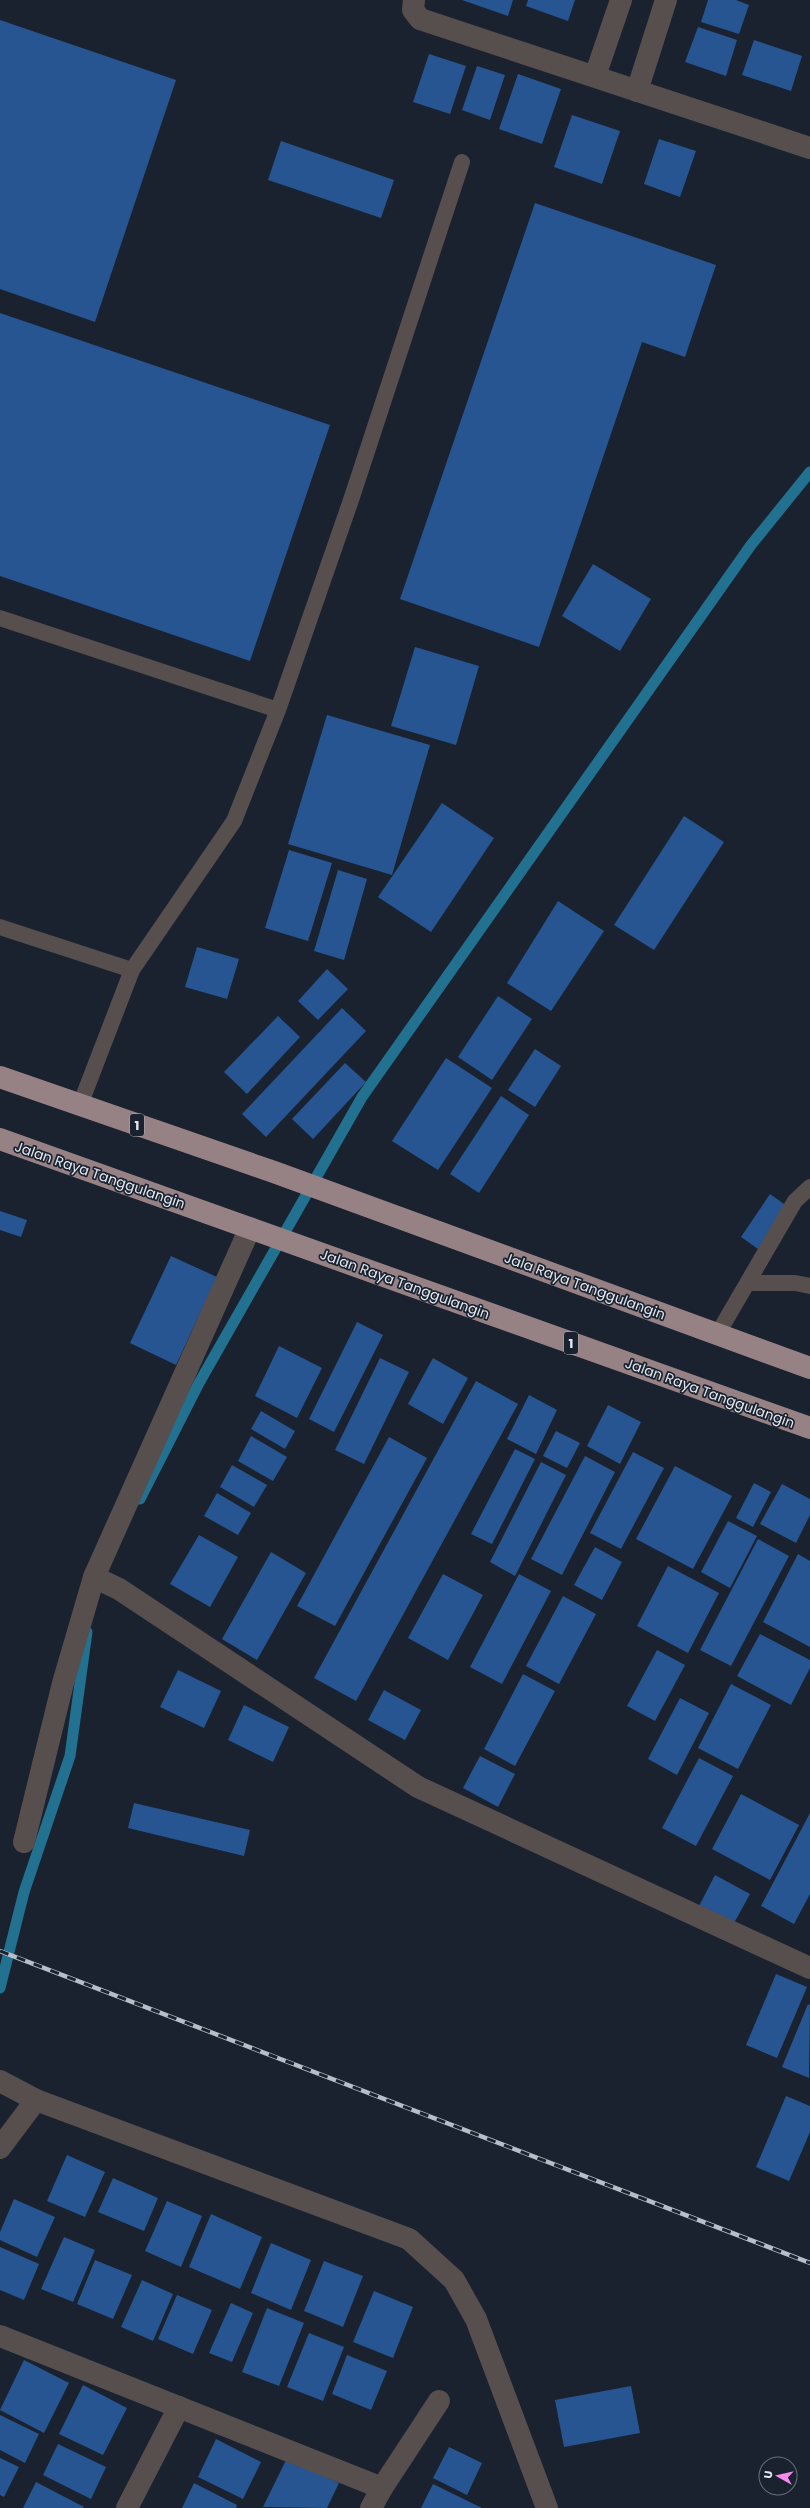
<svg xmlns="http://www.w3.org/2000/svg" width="810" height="2508" font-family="Poppins,sans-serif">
  <rect width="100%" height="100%" fill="#19222e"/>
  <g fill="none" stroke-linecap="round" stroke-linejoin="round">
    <g stroke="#227191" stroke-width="11">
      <path d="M 140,1499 L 199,1383 L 362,1097 L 751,545 L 810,472"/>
      <path d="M 0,1988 L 24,1892 L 70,1756 L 87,1632"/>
    </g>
  </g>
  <g fill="#265592">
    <path d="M 462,0 L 513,0 L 508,16 Z"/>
    <path d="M 528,0 L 575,0 L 568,21 L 526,6 Z"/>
    <path d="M 708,0 L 736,0 L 749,5 L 739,34 L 701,22 Z"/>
    <path d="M 0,20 L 176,80 L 95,322 L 0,289 Z"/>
    <path d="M 698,27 L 737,40 L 726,76 L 685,62 Z"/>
    <path d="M 754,40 L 802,56 L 791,91 L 742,75 Z"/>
    <path d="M 429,54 L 466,66 L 450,114 L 413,102 Z"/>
    <path d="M 477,66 L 505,75 L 490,120 L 462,110 Z"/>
    <path d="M 518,74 L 561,89 L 542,144 L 499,129 Z"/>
    <path d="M 572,115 L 620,131 L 602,184 L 554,167 Z"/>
    <path d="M 659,139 L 696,151 L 680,197 L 644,184 Z"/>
    <path d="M 281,141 L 394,180 L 381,218 L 268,180 Z"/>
    <path d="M 535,203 L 716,265 L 685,357 L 642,342 L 539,647 L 400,599 Z"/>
    <path d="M 0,313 L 330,425 L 250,661 L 0,576 Z"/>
    <path d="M 593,564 L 651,599 L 620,651 L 562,616 Z"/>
    <path d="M 415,647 L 479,666 L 456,745 L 391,726 Z"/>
    <path d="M 327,715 L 430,745 L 392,875 L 288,844 Z"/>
    <path d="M 442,803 L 494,838 L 431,932 L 378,897 Z"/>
    <path d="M 684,816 L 724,842 L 654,950 L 614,925 Z"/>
    <path d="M 289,850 L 332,863 L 308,941 L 265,928 Z"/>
    <path d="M 338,870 L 367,879 L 344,960 L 314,951 Z"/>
    <path d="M 558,901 L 604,931 L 551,1011 L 507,983 Z"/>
    <path d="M 197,947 L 239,959 L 227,999 L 185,987 Z"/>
    <path d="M 327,969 L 348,989 L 318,1020 L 298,1001 Z"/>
    <path d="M 498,996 L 532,1019 L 492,1080 L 458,1057 Z"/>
    <path d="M 342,1008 L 366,1031 L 266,1137 L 242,1114 Z"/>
    <path d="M 278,1016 L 300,1037 L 247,1094 L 224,1072 Z"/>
    <path d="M 535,1049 L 561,1066 L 535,1107 L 508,1090 Z"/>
    <path d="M 446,1058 L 492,1088 L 438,1170 L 392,1141 Z"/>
    <path d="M 345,1063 L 366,1082 L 313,1139 L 292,1119 Z"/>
    <path d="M 501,1096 L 529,1115 L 479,1193 L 450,1174 Z"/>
    <path d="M 770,1194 L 787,1206 L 758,1249 L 741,1237 Z"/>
    <path d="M 0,1211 L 27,1220 L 21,1237 L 0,1230 Z"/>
    <path d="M 171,1256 L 217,1277 L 176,1365 L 130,1343 Z"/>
    <path d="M 357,1322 L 383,1335 L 334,1432 L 309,1419 Z"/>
    <path d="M 279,1346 L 322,1368 L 297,1418 L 255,1396 Z"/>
    <path d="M 380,1358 L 409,1372 L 364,1464 L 335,1450 Z"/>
    <path d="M 433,1358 L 468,1378 L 443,1424 L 408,1404 Z"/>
    <path d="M 476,1381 L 518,1404 L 356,1701 L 314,1678 Z"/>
    <path d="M 529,1395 L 557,1410 L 536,1454 L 507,1439 Z"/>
    <path d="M 608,1405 L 641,1422 L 620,1464 L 587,1446 Z"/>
    <path d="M 261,1411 L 295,1431 L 285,1449 L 251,1429 Z"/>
    <path d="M 556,1431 L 580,1443 L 567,1468 L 543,1456 Z"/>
    <path d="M 251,1436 L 287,1457 L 273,1481 L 238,1461 Z"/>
    <path d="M 389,1437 L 427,1458 L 335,1626 L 297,1606 Z"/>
    <path d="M 515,1449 L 535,1459 L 492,1544 L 471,1534 Z"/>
    <path d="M 633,1452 L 664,1468 L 621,1549 L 590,1533 Z"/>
    <path d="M 585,1456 L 615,1472 L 562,1575 L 531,1559 Z"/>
    <path d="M 541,1462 L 566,1475 L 515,1576 L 490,1562 Z"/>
    <path d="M 232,1465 L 267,1485 L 254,1507 L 220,1487 Z"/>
    <path d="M 675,1466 L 732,1496 L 693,1569 L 636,1539 Z"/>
    <path d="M 754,1483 L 771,1492 L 753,1527 L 736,1518 Z"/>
    <path d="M 782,1484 L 810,1499 L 810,1515 L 796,1543 L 760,1524 Z"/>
    <path d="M 217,1493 L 251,1513 L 238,1535 L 204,1516 Z"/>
    <path d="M 728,1521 L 757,1536 L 730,1588 L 701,1572 Z"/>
    <path d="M 199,1535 L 238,1557 L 210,1607 L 170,1584 Z"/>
    <path d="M 758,1539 L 789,1556 L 731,1666 L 700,1650 Z"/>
    <path d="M 595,1547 L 622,1562 L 602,1600 L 574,1585 Z"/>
    <path d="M 271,1552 L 306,1573 L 257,1660 L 222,1639 Z"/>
    <path d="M 798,1554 L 810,1561 L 810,1647 L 763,1622 Z"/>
    <path d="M 668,1566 L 719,1593 L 688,1653 L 637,1626 Z"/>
    <path d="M 443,1574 L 483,1595 L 448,1660 L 408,1638 Z"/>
    <path d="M 519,1574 L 551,1591 L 502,1684 L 470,1667 Z"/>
    <path d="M 563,1596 L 596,1614 L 559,1684 L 526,1666 Z"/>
    <path d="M 760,1634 L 810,1660 L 810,1668 L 791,1705 L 737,1676 Z"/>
    <path d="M 657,1650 L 685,1665 L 655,1721 L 627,1706 Z"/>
    <path d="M 178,1670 L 221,1691 L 204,1728 L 160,1707 Z"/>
    <path d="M 523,1674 L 555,1691 L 515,1766 L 484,1749 Z"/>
    <path d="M 731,1684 L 771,1705 L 738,1769 L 698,1748 Z"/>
    <path d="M 384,1690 L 421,1710 L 405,1740 L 368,1720 Z"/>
    <path d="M 680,1698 L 709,1713 L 677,1775 L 648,1759 Z"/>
    <path d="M 244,1705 L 289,1727 L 273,1762 L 228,1740 Z"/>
    <path d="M 480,1756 L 515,1774 L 498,1807 L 463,1788 Z"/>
    <path d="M 699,1758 L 733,1776 L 696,1846 L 662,1828 Z"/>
    <path d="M 741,1794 L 799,1825 L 770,1880 L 712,1849 Z"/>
    <path d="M 134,1803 L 250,1830 L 244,1856 L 128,1828 Z"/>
    <path d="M 810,1813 L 810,1894 L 794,1924 L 761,1906 Z"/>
    <path d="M 715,1875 L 750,1894 L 733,1925 L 699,1906 Z"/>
    <path d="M 776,1974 L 807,1987 L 777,2058 L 746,2045 Z"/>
    <path d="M 808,2004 L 810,2005 L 809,2078 L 782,2067 Z"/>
    <path d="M 786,2096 L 810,2106 L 810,2132 L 789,2181 L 756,2167 Z"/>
    <path d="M 67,2155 L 105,2172 L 85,2217 L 47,2201 Z"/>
    <path d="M 113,2178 L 158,2198 L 144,2231 L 98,2212 Z"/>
    <path d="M 14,2199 L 55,2217 L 37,2257 L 0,2240 L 0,2232 Z"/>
    <path d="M 167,2201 L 202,2216 L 181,2267 L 145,2251 Z"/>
    <path d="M 211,2214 L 262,2237 L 240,2289 L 189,2267 Z"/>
    <path d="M 64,2237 L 95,2250 L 73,2302 L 41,2289 Z"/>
    <path d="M 271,2243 L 311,2260 L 291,2310 L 251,2293 Z"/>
    <path d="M 0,2247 L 39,2264 L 24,2300 L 0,2290 Z"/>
    <path d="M 95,2260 L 132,2275 L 113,2319 L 77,2304 Z"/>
    <path d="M 324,2261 L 363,2276 L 343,2327 L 304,2311 Z"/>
    <path d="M 142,2280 L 173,2294 L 153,2341 L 121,2327 Z"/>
    <path d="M 374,2291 L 413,2307 L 393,2358 L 353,2342 Z"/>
    <path d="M 177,2295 L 212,2310 L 193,2354 L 158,2339 Z"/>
    <path d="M 231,2303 L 253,2313 L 232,2362 L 209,2353 Z"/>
    <path d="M 267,2308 L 304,2323 L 279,2386 L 242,2372 Z"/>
    <path d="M 309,2333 L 344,2347 L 323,2401 L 287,2387 Z"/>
    <path d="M 347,2355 L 387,2371 L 371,2410 L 332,2394 Z"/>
    <path d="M 24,2360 L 69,2383 L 44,2433 L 0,2410 Z"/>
    <path d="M 83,2385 L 127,2408 L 103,2455 L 59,2434 Z"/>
    <path d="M 631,2386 L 640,2433 L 564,2447 L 555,2400 Z"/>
    <path d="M 0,2415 L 39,2434 L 25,2463 L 0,2450 Z"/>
    <path d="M 216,2439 L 261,2462 L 243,2499 L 198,2477 Z"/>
    <path d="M 58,2444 L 106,2467 L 91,2499 L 43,2475 Z"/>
    <path d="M 449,2447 L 482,2463 L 467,2495 L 433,2478 Z"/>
    <path d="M 0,2458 L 19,2467 L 4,2497 L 0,2495 Z"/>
    <path d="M 287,2458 L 339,2483 L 327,2508 L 263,2507 Z"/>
    <path d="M 36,2482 L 84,2507 L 83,2508 L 23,2508 Z"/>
    <path d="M 194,2483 L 237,2505 L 236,2508 L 182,2508 Z"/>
    <path d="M 433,2484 L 482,2508 L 421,2508 Z"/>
  </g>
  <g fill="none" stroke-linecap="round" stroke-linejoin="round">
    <g stroke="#574e4e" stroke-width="16">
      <path d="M 0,618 L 278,710"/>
      <path d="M 0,927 L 132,970"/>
      <path d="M 80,1105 L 132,970 L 234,821 L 278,710 L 351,500 L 462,162"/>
      <path d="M 749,1283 L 795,1283 L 810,1286"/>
      <path d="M 717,1335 L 795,1201 L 810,1187"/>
    </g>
    <g stroke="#574e4e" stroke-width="22">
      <path d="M 414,0 L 413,10 L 420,19 L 810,148"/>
      <path d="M 595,76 L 621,0"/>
      <path d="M 637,91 L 666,0"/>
      <path d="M 94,1577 L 119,1589 L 418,1787 L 810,1968"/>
      <path d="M 24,1842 L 63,1683 L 94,1577 L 250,1228"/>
      <path d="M 0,2081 L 36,2100 L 409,2239 L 454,2280 L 476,2319 L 547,2508"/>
      <path d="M 0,2148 L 36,2100"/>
      <path d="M 0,2336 L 382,2488 L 371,2508"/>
      <path d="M 382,2488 L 439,2401"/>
      <path d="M 127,2508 L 179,2407"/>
    </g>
    <g stroke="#968284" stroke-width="22">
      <path d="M 0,1077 L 274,1172 L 810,1368"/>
      <path d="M 0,1139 L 810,1428"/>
    </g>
    <defs>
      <path id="rail" d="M 0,1951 L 810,2263"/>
    </defs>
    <use href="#rail" stroke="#b8bec8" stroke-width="4.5"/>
    <use href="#rail" stroke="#19222e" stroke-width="3" stroke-dasharray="9" stroke-linecap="butt"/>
  </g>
  <g text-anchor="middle" stroke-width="3.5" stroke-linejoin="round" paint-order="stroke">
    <g fill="#19222e" stroke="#a6adb6" stroke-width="1">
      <rect x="130" y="1114" width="14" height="22" rx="3"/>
      <rect x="564" y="1332" width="14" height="22" rx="3"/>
    </g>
    <g font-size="13" font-weight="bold" fill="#e2e8f1">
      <text x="137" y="1130">1</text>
      <text x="571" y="1348">1</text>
    </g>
    <g font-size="14" fill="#e2e8f1" stroke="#19222e">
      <text transform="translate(100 1175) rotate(19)" y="5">Jalan Raya Tanggulangin</text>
      <text transform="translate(405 1284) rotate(20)" y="5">Jalan Raya Tanggulangin</text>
      <text transform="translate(585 1286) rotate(20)" y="5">Jala Raya Tanggulangin</text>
      <text transform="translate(710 1393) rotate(20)" y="5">Jalan Raya Tanggulangin</text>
    </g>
  </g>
  <g transform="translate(778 2476) rotate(278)"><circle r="19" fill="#19222e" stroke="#69717c"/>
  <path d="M0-3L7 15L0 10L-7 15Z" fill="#f589ee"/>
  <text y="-6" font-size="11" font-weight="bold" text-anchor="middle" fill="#e2e8f1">U</text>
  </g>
</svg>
